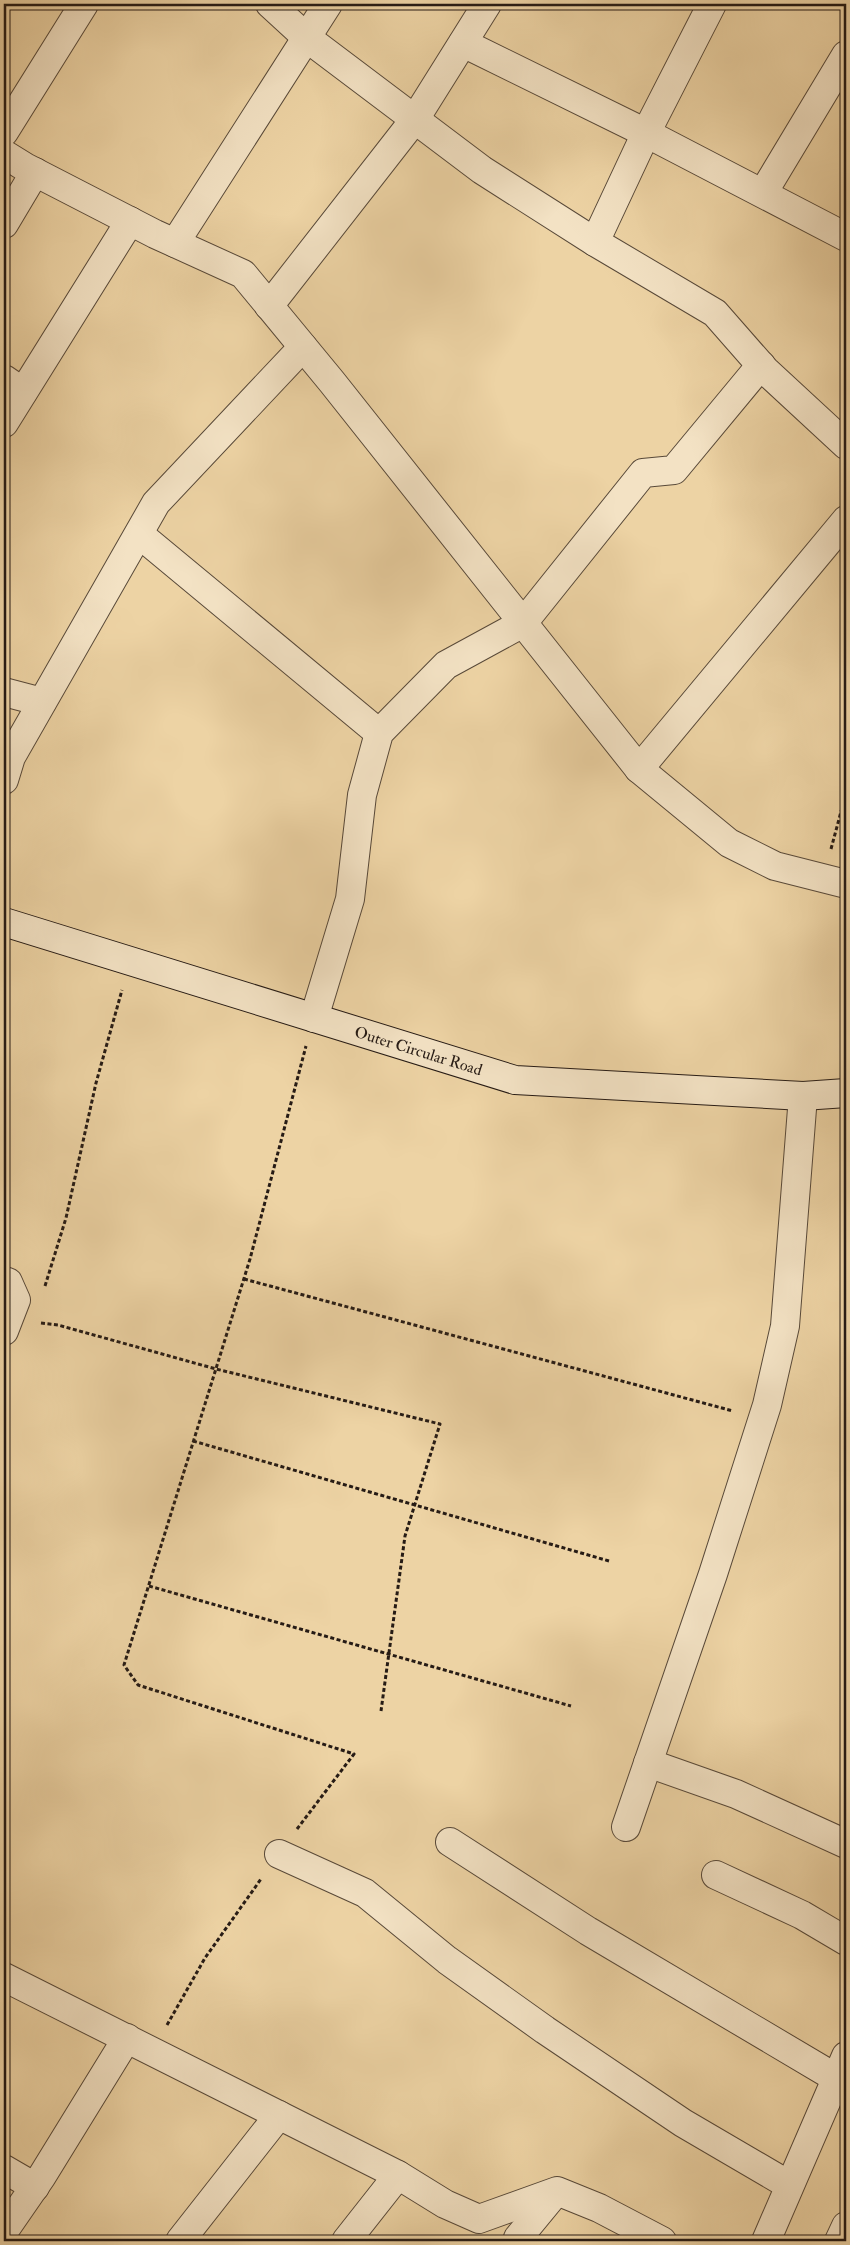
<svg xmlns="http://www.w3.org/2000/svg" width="850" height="2245" font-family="'IM FELL Double Pica',serif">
  <rect width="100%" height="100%" fill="#edd3a4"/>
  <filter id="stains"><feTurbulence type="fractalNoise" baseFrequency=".004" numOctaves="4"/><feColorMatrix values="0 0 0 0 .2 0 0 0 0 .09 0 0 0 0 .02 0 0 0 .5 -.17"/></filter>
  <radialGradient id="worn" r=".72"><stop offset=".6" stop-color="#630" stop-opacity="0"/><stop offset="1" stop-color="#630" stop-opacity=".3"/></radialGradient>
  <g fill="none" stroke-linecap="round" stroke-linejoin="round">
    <defs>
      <g id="street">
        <path d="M 270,4 L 307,38 L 482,170 L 595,242 L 715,313 L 765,370 L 846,445"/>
        <path d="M 463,43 L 646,133 L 846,237"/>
        <path d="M 4,132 L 84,4"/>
        <path d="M 4,154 L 25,167 L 155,234 L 243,274 L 332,382 L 639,769 L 729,843 L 775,866 L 846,884"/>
        <path d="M 763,193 L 846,55"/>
        <path d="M 4,224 L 35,172"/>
        <path d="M 595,242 L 646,133 L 712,4"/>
        <path d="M 175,243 L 328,4"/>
        <path d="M 269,306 L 415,119 L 487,4"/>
        <path d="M 4,379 L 23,392"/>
        <path d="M 4,423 L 130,221"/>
        <path d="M 139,534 L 379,733"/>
        <path d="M 4,692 L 42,702"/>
        <path d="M 639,769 L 846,520"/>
        <path d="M 4,780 L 11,757 L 156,503 L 303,347"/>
        <path d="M 314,1018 L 350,899 L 362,795 L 379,733 L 446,665 L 523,623 L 643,473 L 674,470 L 761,365"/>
        <path d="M 4,1281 L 8,1282 L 16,1300 L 4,1331"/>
        <path d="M 648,1763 L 736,1794 L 846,1844"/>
        <path d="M 626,1827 L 713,1574 L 767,1405 L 785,1326 L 803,1096"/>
        <path d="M 450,1842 L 588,1931 L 836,2078"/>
        <path d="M 279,1854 L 365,1893 L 447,1960 L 545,2030 L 683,2123 L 789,2185"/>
        <path d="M 716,1875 L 802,1915 L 846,1941"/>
        <path d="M 4,1977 L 398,2175 L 445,2204 L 479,2219 L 557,2191 L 599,2208 L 662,2241"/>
        <path d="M 4,2169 L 35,2187"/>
        <path d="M 4,2231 L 42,2176 L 127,2038"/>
        <path d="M 180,2241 L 279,2115"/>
        <path d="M 346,2241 L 398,2175"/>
        <path d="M 523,2241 L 518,2238 L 555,2193"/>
        <path d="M 766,2241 L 846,2056"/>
        <path d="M 839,2241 L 846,2226"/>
      </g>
      <g id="secondary">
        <path id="s1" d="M 4,922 L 515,1080 L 803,1096 L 846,1093"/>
      </g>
    </defs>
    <use href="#street" stroke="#584939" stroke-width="30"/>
    <use href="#secondary" stroke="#261b15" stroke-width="30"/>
    <g stroke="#261b15" stroke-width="3" stroke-dasharray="4 2.5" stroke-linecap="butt">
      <path d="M 831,849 L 846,793"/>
      <path d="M 244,1279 L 733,1411"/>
      <path d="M 45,1286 L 66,1218 L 96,1083 L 122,990"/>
      <path d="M 41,1323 L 58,1325 L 216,1369 L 440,1424 L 405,1536 L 381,1711"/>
      <path d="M 193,1441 L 609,1561"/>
      <path d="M 149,1586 L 571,1706"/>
      <path d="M 297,1829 L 354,1754 L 138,1685 L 124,1665 L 250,1259 L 306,1046"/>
      <path d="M 167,2025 L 205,1958 L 261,1879"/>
    </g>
    <use href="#street" stroke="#f3e2c4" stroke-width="28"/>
    <use href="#secondary" stroke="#f3e2c4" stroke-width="28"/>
  </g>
  <g text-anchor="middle" stroke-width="5" stroke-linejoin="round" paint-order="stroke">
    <g font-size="16" fill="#261b15" stroke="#f3e2c4">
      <text dy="6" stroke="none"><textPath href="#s1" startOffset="434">Outer Circular Road</textPath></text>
    </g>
  </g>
  <rect width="850" height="2245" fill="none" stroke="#edd3a4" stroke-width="20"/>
  <rect x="5" y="5" width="840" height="2235" fill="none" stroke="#261b15" stroke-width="2.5"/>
  <rect x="10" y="10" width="830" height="2225" fill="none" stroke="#261b15"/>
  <rect width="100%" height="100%" filter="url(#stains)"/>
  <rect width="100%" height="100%" fill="url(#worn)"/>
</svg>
